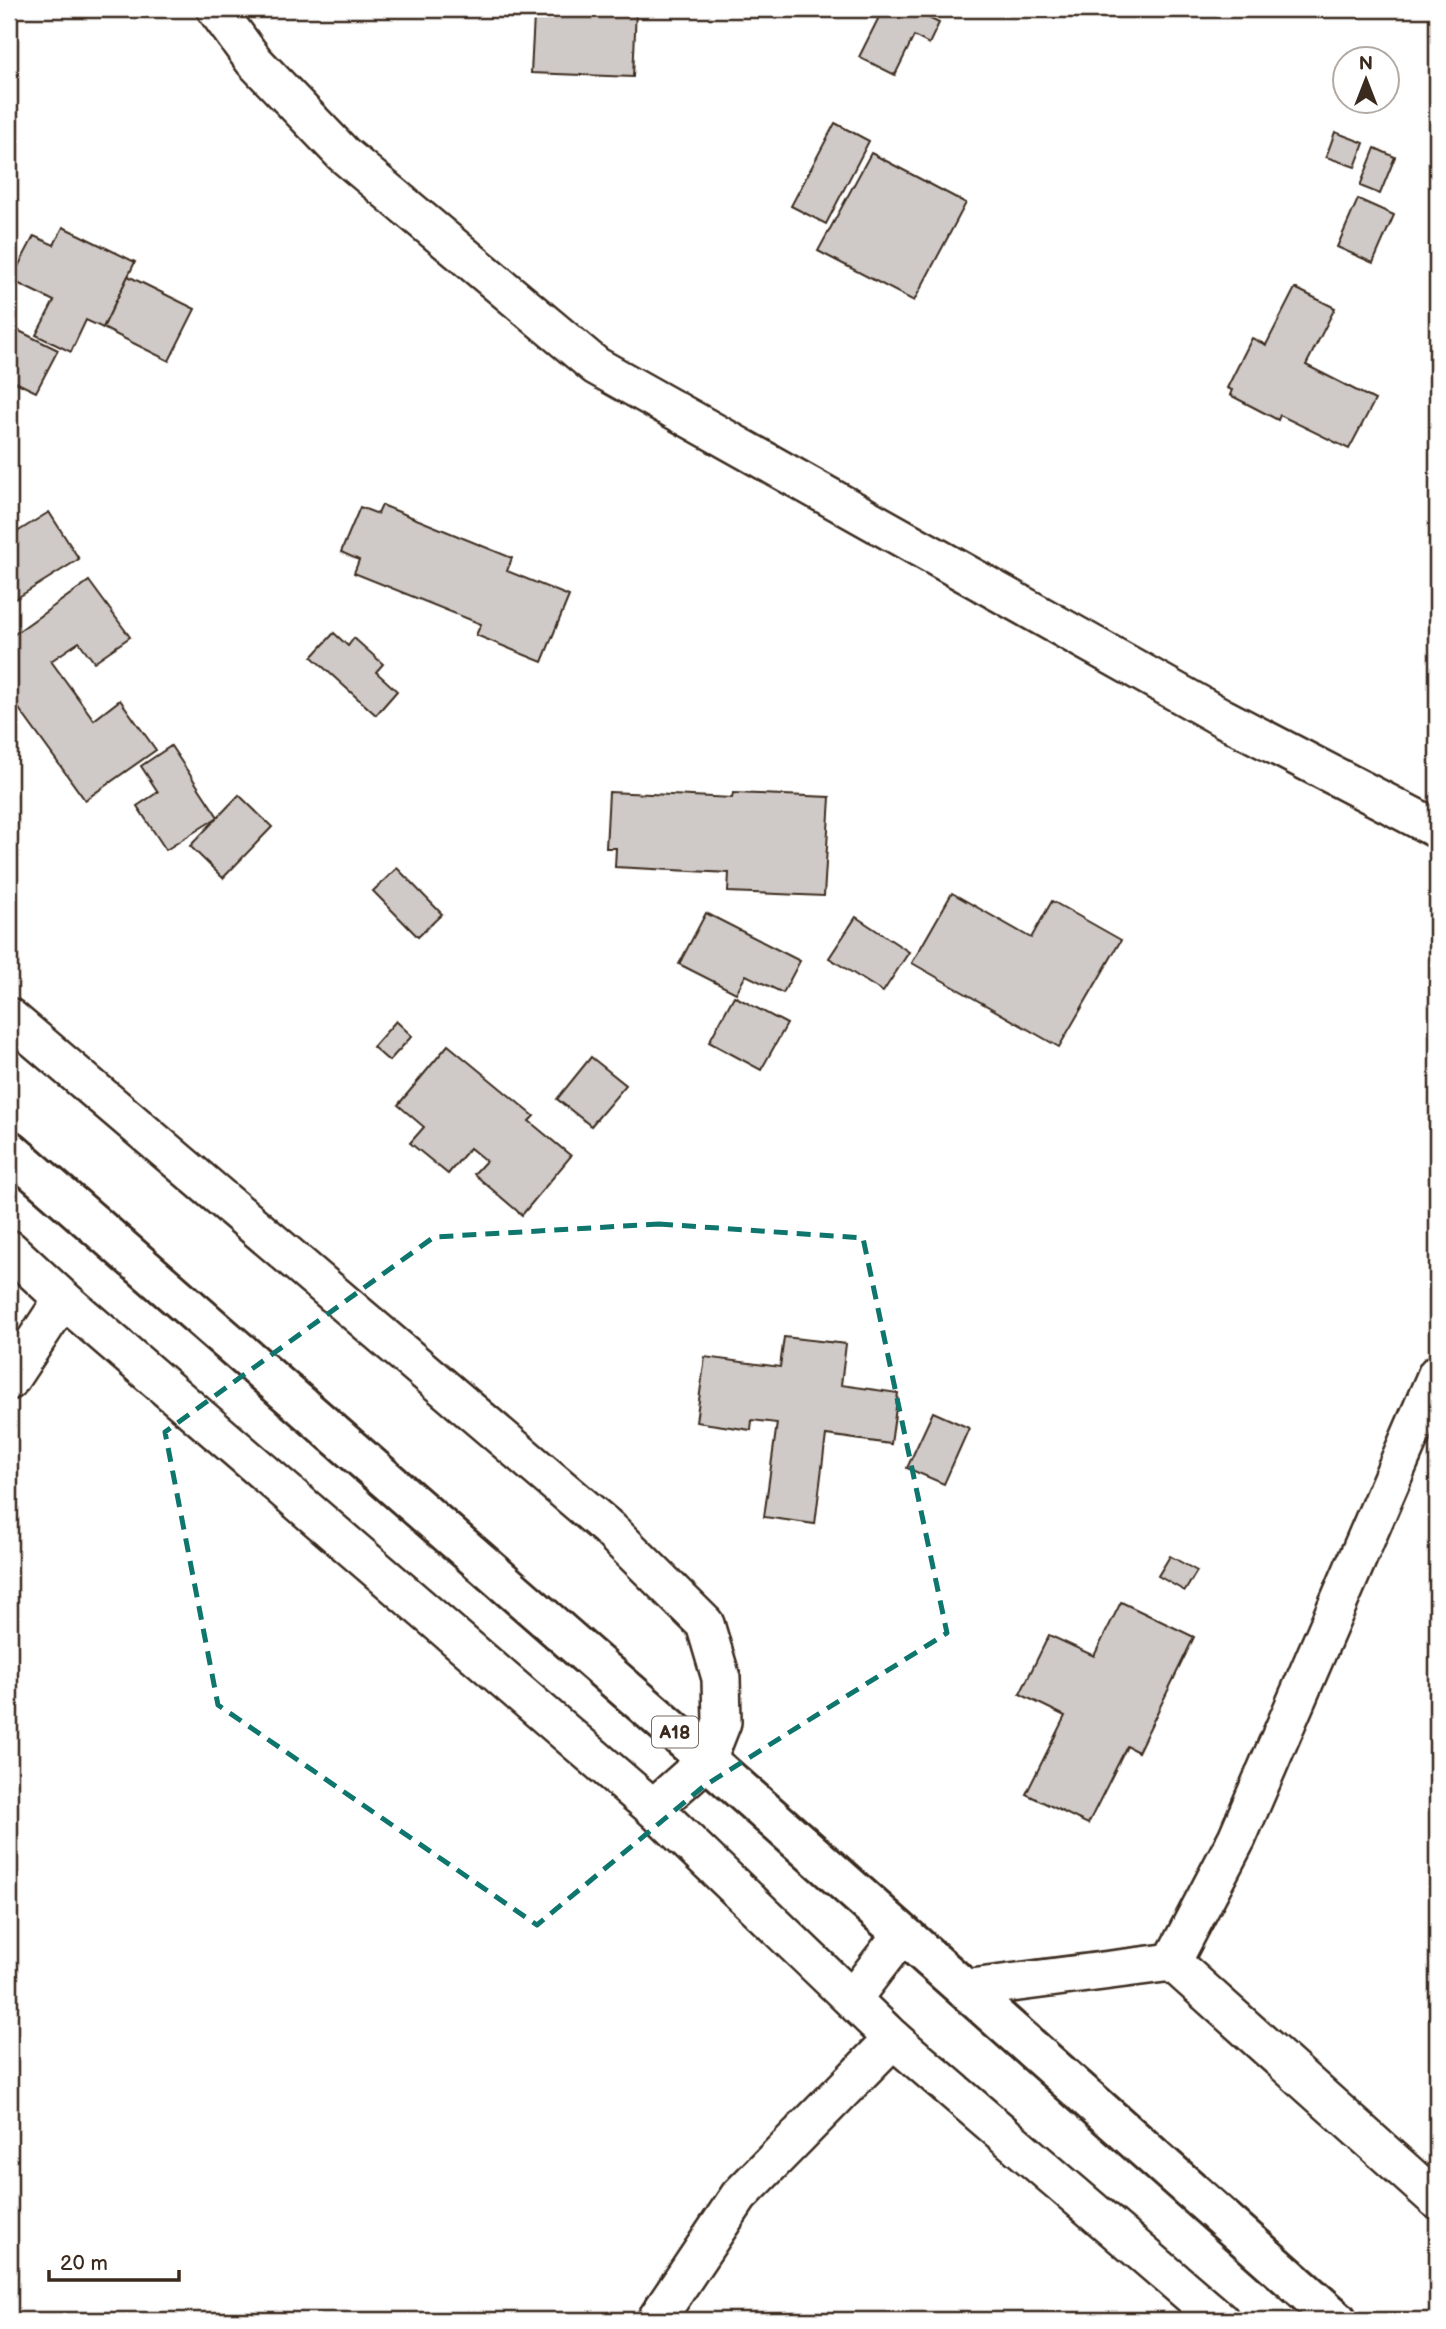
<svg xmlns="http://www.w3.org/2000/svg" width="1446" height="2329" font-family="'Balsamiq Sans',sans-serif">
  <rect width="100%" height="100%" fill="#fff"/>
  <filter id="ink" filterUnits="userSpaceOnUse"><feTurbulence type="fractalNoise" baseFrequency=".0143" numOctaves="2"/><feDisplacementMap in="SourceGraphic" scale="14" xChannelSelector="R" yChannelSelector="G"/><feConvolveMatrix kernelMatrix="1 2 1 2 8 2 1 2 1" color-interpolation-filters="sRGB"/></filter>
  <g filter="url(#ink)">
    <g fill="#cfcac7" stroke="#3b2a1e" stroke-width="2">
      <path d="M 551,9 L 636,9 L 633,77 L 531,73 L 534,16 L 551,16 Z"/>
      <path d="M 883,9 L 910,9 L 939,23 L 929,44 L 914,36 L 895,75 L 859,57 Z"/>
      <path d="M 835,123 L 869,141 L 826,224 L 791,206 Z"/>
      <path d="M 1335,132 L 1364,143 L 1355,167 L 1326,157 Z"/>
      <path d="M 1375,148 L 1395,157 L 1380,194 L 1360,186 Z"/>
      <path d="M 871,153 L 966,203 L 914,301 L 818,251 Z"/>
      <path d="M 1358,199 L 1394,215 L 1373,263 L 1337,247 Z"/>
      <path d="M 63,227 L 135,262 L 103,328 L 86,320 L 71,352 L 36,335 L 54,301 L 11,280 L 34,236 L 54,245 Z"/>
      <path d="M 128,276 L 195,309 L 169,361 L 103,328 Z"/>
      <path d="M 1295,288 L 1335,308 L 1306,365 L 1375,400 L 1349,449 L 1280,415 L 1278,420 L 1230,395 L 1232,390 L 1227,388 L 1252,338 L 1266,345 Z"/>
      <path d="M 9,326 L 58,350 L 36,392 L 9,379 Z"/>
      <path d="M 382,505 L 512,558 L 507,571 L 569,596 L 542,662 L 476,635 L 481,624 L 354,573 L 359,560 L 341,552 L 360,507 L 378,514 Z"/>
      <path d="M 49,512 L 79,559 L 9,603 L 9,537 Z"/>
      <path d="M 89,581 L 130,637 L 94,662 L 79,642 L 51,661 L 94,720 L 120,700 L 156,750 L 85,800 L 9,695 L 9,638 Z"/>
      <path d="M 334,633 L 348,646 L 354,638 L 383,664 L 376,672 L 397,691 L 376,715 L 312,657 Z"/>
      <path d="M 171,746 L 218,817 L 166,850 L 137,806 L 158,792 L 141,766 Z"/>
      <path d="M 609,792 L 732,798 L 733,793 L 830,797 L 824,896 L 728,892 L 729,873 L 615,867 L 616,848 L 606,848 Z"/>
      <path d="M 239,795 L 272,827 L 223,878 L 190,846 Z"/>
      <path d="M 397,868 L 442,914 L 418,937 L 373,891 Z"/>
      <path d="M 952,893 L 1031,938 L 1052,901 L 1121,940 L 1059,1047 L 912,963 Z"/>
      <path d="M 706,913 L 800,961 L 783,993 L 746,975 L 736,993 L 679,964 Z"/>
      <path d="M 856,917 L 909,952 L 883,992 L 829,958 Z"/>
      <path d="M 734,996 L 787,1024 L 761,1070 L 709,1042 Z"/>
      <path d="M 396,1021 L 412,1036 L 389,1061 L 373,1047 Z"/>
      <path d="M 448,1045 L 534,1116 L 529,1121 L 571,1156 L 522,1215 L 474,1174 L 486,1161 L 470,1148 L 448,1174 L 410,1143 L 424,1127 L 398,1105 Z"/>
      <path d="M 591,1057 L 626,1085 L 591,1126 L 557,1099 Z"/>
      <path d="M 784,1337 L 846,1344 L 841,1385 L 898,1393 L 891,1444 L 826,1435 L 815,1524 L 764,1517 L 777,1423 L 752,1420 L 751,1430 L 696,1422 L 705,1357 L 780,1367 Z"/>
      <path d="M 933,1412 L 969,1428 L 944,1484 L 907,1468 Z"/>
      <path d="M 1170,1556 L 1197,1571 L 1185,1591 L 1158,1576 Z"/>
      <path d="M 1121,1602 L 1194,1637 L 1138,1752 L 1127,1746 L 1088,1824 L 1026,1794 L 1065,1716 L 1020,1694 L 1049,1635 L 1094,1656 Z"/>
    </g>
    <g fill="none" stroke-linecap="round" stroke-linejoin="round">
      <defs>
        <g id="minor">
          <path d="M 216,9 L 254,61 L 343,154 L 596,366 L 1223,718 L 1437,829"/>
          <path d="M 9,1017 L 608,1528 L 705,1624 L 721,1678 L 722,1722 L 707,1760 L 653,1808"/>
          <path d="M 9,1249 L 63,1299 L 653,1808 L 893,2039 L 1220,2320"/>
          <path d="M 9,1381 L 63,1299"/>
          <path d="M 1172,1962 L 1237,1838 L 1437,1374"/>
          <path d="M 964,1989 L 1172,1962 L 1437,2200"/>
          <path d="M 852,1999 L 902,1934"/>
          <path d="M 656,2320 L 739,2196 L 893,2039"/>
        </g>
        <path id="trunk" d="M 9,1150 L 707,1760 L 1337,2320"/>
      </defs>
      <use href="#minor" stroke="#3b2a1e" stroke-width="42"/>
      <use href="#trunk" stroke="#3b2a1e" stroke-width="44"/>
      <use href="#minor" stroke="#fff" stroke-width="37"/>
      <use href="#trunk" stroke="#fff" stroke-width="38"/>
    </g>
  </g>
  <path fill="none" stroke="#0f766e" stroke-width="5" stroke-dasharray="14 9" stroke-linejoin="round" d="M 659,1224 L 863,1238 L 947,1633 L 704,1786 L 537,1925 L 218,1705 L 165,1432 L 434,1237 Z"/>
  <g text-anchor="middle" stroke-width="5" stroke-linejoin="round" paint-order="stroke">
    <rect fill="#fff" stroke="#766a62" stroke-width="2" x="652" y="1716.5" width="46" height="31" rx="5"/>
    <g font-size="19" font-weight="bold" fill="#3b2a1e">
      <text x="675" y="1739">A18</text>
    </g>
  </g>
  <rect width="1446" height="2329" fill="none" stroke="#fff" stroke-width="35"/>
  <rect x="18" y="18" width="1411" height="2294" fill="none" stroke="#3b2a1e" stroke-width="2.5" filter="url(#ink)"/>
  <g transform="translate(1366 80)"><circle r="33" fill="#ffffff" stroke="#b1aaa5" stroke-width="2"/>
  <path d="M0-5L12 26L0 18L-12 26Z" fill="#3b2a1e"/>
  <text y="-10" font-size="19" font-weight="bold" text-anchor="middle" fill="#3b2a1e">N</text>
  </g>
  <path d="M49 2270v10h130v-10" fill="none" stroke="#3b2a1e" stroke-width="3.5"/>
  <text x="60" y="2270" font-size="21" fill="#3b2a1e" stroke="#ffffff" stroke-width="5" paint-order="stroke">20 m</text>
</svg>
